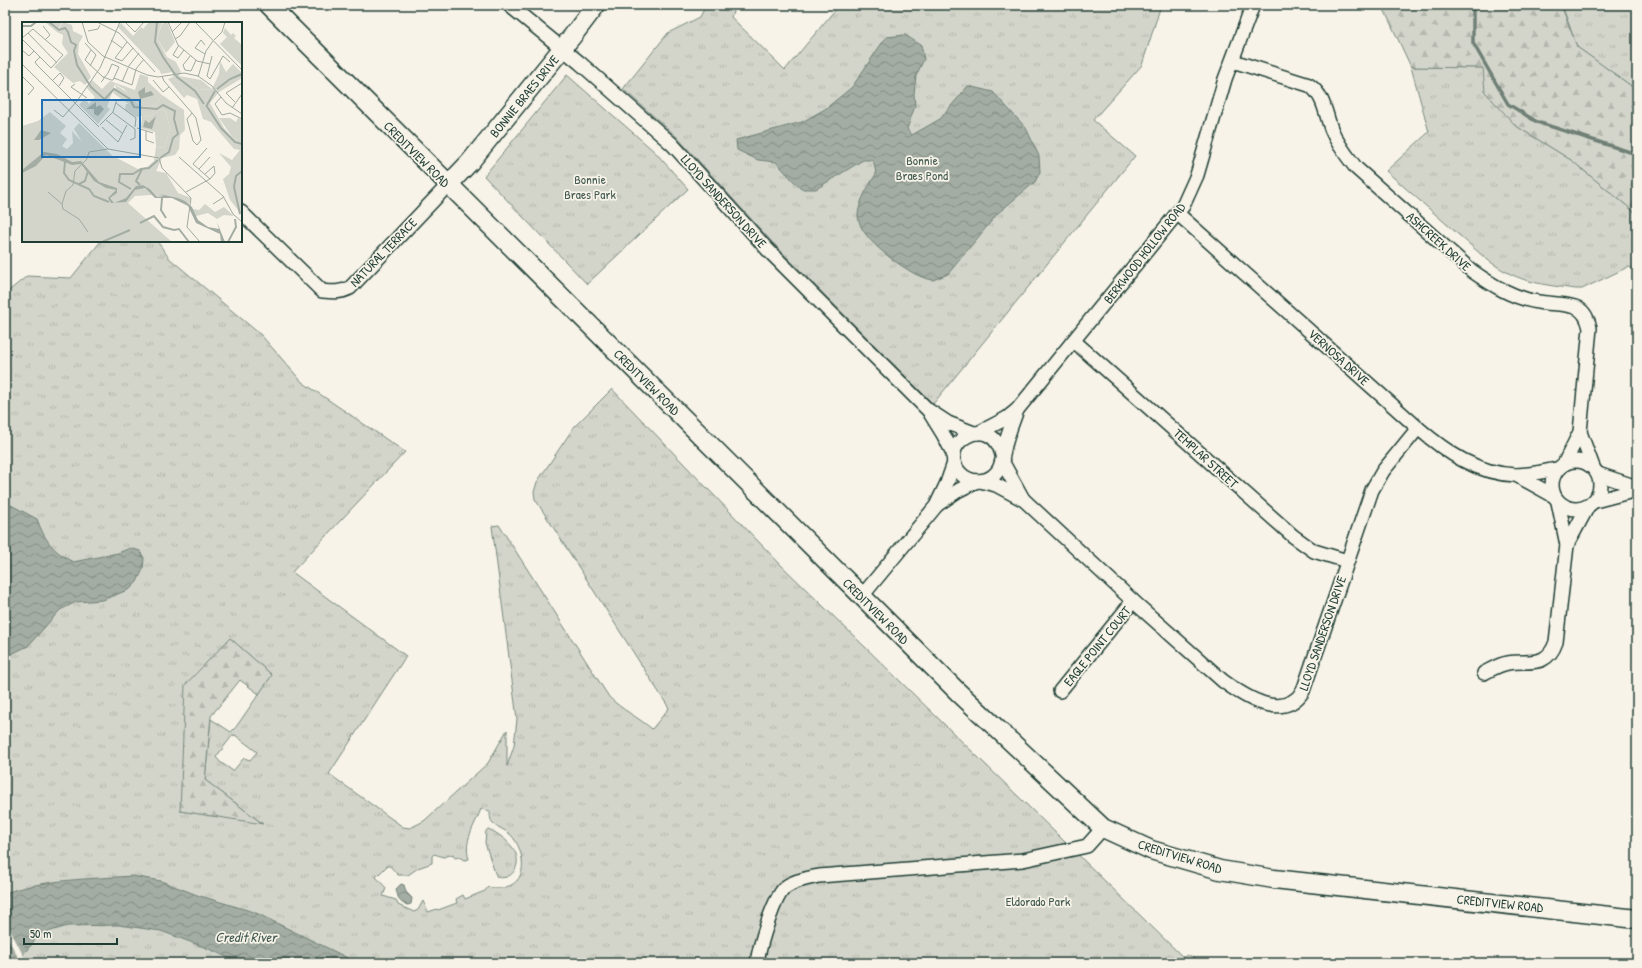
<svg xmlns="http://www.w3.org/2000/svg" width="1642" height="968" font-family="'Patrick Hand',sans-serif">
  <defs>
    <pattern id="grass-tufts" width="24" height="20" patternUnits="userSpaceOnUse"><rect width="24" height="20" fill="#d3d5ca"/><path d="M3 7l-1-3M5 7V3M7 7l1-3M15 17l-1-3M17 17v-4M19 17l1-3" fill="none" stroke="#b5b8ae"/></pattern>
    <pattern id="forest-firs" width="22" height="20" patternUnits="userSpaceOnUse"><rect width="22" height="20" fill="#d3d5ca"/><path d="M5 1l3.5 6h-7zM16 11l3.5 6h-7z" fill="#b5b8ae"/></pattern>
    <pattern id="water-waves" width="16" height="10" patternUnits="userSpaceOnUse"><rect width="16" height="10" fill="#a4ada3"/><path d="M0 5q4-4 8 0t8 0" fill="none" stroke="#858e86"/></pattern>
  </defs>
  <rect width="100%" height="100%" fill="#f7f3e8"/>
  <filter id="ink" filterUnits="userSpaceOnUse"><feTurbulence type="fractalNoise" baseFrequency=".025" numOctaves="2"/><feDisplacementMap in="SourceGraphic" scale="8" xChannelSelector="R" yChannelSelector="G"/><feConvolveMatrix kernelMatrix="1 2 1 2 8 2 1 2 1" color-interpolation-filters="sRGB"/></filter>
  <g filter="url(#ink)">
    <g fill="url(#grass-tufts)" stroke="#79897f" fill-rule="evenodd">
      <path d="M 706,5 L 735,5 L 731,17 L 785,70 L 839,5 L 1161,5 L 1142,65 L 1093,120 L 1135,156 L 933,404 L 772,242 L 676,136 L 623,89 L 668,33 L 700,17 Z"/>
      <path d="M 1562,5 L 1637,5 L 1637,90 L 1577,47 Z"/>
      <path d="M 1411,67 L 1484,68 L 1516,126 L 1571,160 L 1637,214 L 1637,269 L 1628,267 L 1582,289 L 1576,289 C 1538,284 1515,282 1484,257 L 1386,171 L 1429,132 Z"/>
      <path d="M 567,75 L 655,152 L 688,189 L 587,284 L 484,176 Z"/>
      <path d="M 101,241 L 157,241 L 169,258 L 261,335 L 302,382 L 405,452 L 292,572 L 406,656 C 380,695 355,735 329,774 L 403,827 L 410,828 L 424,821 L 488,763 L 507,730 L 507,766 L 514,746 L 517,719 L 492,526 L 499,525 L 609,697 C 622,710 638,717 652,729 L 669,708 L 535,499 L 534,492 L 537,482 L 574,427 L 612,389 L 781,565 L 1189,963 L 5,963 L 5,294 L 27,276 L 71,278 ZM 230,638 L 272,675 L 236,727 L 231,732 L 211,719 L 205,780 L 262,823 L 180,811 ZM 235,735 L 257,752 L 250,760 L 244,758 L 233,771 L 220,762 L 216,757 L 232,736 ZM 481,809 L 490,811 C 490,816 490,820 493,823 C 498,828 506,830 511,835 C 524,849 530,881 506,887 C 500,889 494,888 488,887 L 485,891 L 465,899 L 463,895 L 456,899 L 457,903 L 438,910 L 437,909 L 428,912 L 423,901 L 418,910 L 414,912 L 398,905 L 396,900 L 383,896 L 386,888 L 376,877 L 387,866 L 390,866 L 398,875 L 408,875 L 418,868 L 432,863 L 432,856 L 434,854 L 444,857 L 453,854 L 455,858 L 459,857 L 464,860 L 469,859 C 463,841 475,825 481,809 Z"/>
      <path d="M 488,829 C 498,833 512,843 516,854 C 521,868 510,881 497,877 L 495,873 L 485,843 L 486,831 Z"/>
    </g>
    <g fill="url(#forest-firs)" stroke="#79897f">
      <path d="M 1382,5 L 1561,5 L 1577,47 L 1637,90 L 1637,214 L 1571,160 L 1516,126 L 1485,92 L 1483,68 L 1411,67 Z"/>
      <path d="M 230,638 L 272,675 L 259,694 L 240,680 L 211,716 L 205,780 L 263,824 L 180,811 L 185,685 Z"/>
      <path d="M 1187,955 L 1203,963 L 1174,963 Z"/>
    </g>
    <g fill="url(#water-waves)" stroke="#6f8077">
      <path d="M 905,35 L 921,45 L 924,59 L 916,76 L 914,94 L 915,106 L 907,129 L 912,135 L 940,119 L 968,86 L 993,92 L 1026,128 L 1039,156 L 1040,172 L 1035,182 L 998,213 L 948,274 L 933,280 C 927,279 921,277 915,274 C 897,264 857,237 858,214 C 860,199 868,187 876,174 L 874,163 L 871,160 L 863,160 L 816,189 L 801,189 L 776,162 L 758,160 L 737,150 L 736,140 L 802,122 L 825,109 L 852,87 L 886,37 Z"/>
      <path d="M 5,504 L 11,505 L 37,519 C 45,541 53,551 73,562 L 118,553 L 130,548 L 140,551 L 144,558 L 143,569 L 137,582 L 130,589 L 103,600 L 76,602 L 60,610 L 28,646 L 5,657 Z"/>
      <path d="M 132,876 L 161,881 L 197,895 L 254,912 L 358,963 L 240,963 L 209,949 L 161,931 L 119,925 L 68,926 L 40,934 L 16,963 L 5,963 L 5,893 C 45,879 90,879 132,876 Z"/>
      <path d="M 401,884 L 404,885 L 406,892 L 412,898 L 411,904 L 408,905 C 399,904 398,897 396,889 Z"/>
    </g>
    <path fill="#f7f3e8" d="M 5,920 L 24,957 L 20,961 L 5,933 Z"/>
    <g fill="none" stroke-linecap="round" stroke-linejoin="round">
      <path stroke="#6f8077" stroke-width="3.5" d="M 1473,5 L 1473,43 L 1508,104 L 1537,122 L 1633,153 L 1637,153"/>
      <defs>
        <g id="street">
          <path d="M 509,5 L 580,63 L 672,144 L 767,249 L 928,410 L 948,423 L 974,433"/>
          <path d="M 1233,61 L 1309,85 C 1325,96 1325,114 1332,131 C 1338,145 1347,156 1356,168 L 1472,271 C 1492,285 1513,298 1538,302 C 1550,304 1563,303 1575,307 C 1584,310 1588,319 1590,328 L 1580,432 L 1564,464"/>
          <path d="M 241,212 L 322,291 C 332,292 340,293 350,288 L 448,185"/>
          <path d="M 1177,213 L 1418,428 C 1446,452 1477,474 1516,475 C 1530,475 1545,471 1558,469"/>
          <path d="M 1074,341 L 1293,536 L 1314,551 L 1347,561"/>
          <path d="M 930,413 L 943,434 L 954,455"/>
          <path d="M 1580,432 L 1593,467"/>
          <path d="M 978,433 L 1007,418 L 1017,410 L 1183,206 L 1197,175 L 1225,79 L 1253,5"/>
          <path d="M 1002,455 C 992,410 934,443 960,473 C 971,485 991,483 999,469 C 1003,461 1003,451 1006,442 C 1009,431 1013,421 1017,410"/>
          <circle cx="1576" cy="485" r="24"/>
          <path d="M 1002,461 L 1023,499"/>
          <path d="M 1598,474 L 1637,487"/>
          <path d="M 1516,475 L 1554,496"/>
          <path d="M 980,481 L 996,485 L 1024,500 L 1133,601 L 1223,681 C 1245,697 1283,722 1303,691 L 1372,490 L 1383,471 L 1418,428"/>
          <path d="M 1595,501 L 1637,490"/>
          <path d="M 937,505 L 959,490 L 977,481"/>
          <path d="M 1567,545 L 1587,508"/>
          <path d="M 862,596 L 936,506 L 947,483 L 954,463"/>
          <path d="M 1484,673 C 1492,669 1500,664 1508,663 C 1530,660 1547,668 1556,642 L 1567,545 L 1558,502"/>
          <path d="M 1060,691 L 1133,601"/>
          <path d="M 757,963 C 759,948 774,894 787,886 C 796,880 809,878 819,876 L 1023,860 L 1087,846 L 1103,828"/>
        </g>
        <g id="secondary">
          <path d="M 269,5 L 958,692 L 1103,828 L 1151,850 L 1220,870 L 1274,879 L 1637,919"/>
          <path d="M 448,185 L 470,162 L 574,34 L 596,5"/>
        </g>
      </defs>
      <use href="#street" stroke="#1f3d34" stroke-width="16"/>
      <use href="#secondary" stroke="#1f3d34" stroke-width="21"/>
      <use href="#street" stroke="#f7f3e8" stroke-width="13"/>
      <use href="#secondary" stroke="#f7f3e8" stroke-width="18"/>
    </g>
  </g>
  <g text-anchor="middle" stroke-width="3.5" stroke-linejoin="round" paint-order="stroke">
    <g font-size="13" fill="#1f3d34" stroke="#f7f3e8">
      <text transform="translate(524 96) rotate(-51)" y="5">BONNIE BRAES DRIVE</text>
      <text transform="translate(417 154) rotate(45)" y="5">CREDITVIEW ROAD</text>
      <text transform="translate(724 201) rotate(48)" y="5">LLOYD SANDERSON DRIVE</text>
      <text transform="translate(1439 241) rotate(42)" y="5">ASHCREEK DRIVE</text>
      <text transform="translate(383 252) rotate(-46)" y="5">NATURAL TERRACE</text>
      <text transform="translate(1144 253) rotate(-52)" y="5">BERKWOOD HOLLOW ROAD</text>
      <text transform="translate(1339 357) rotate(42)" y="5">VERNOSA DRIVE</text>
      <text transform="translate(647 382) rotate(45)" y="5">CREDITVIEW ROAD</text>
      <text transform="translate(1206 458) rotate(42)" y="5">TEMPLAR STREET</text>
      <text transform="translate(876 611) rotate(45)" y="5">CREDITVIEW ROAD</text>
      <text transform="translate(1322 633) rotate(-71)" y="5">LLOYD SANDERSON DRIVE</text>
      <text transform="translate(1097 646) rotate(-51)" y="5">EAGLE POINT COURT</text>
      <text transform="translate(1180 856) rotate(17)" y="5">CREDITVIEW ROAD</text>
      <text transform="translate(1500 903) rotate(6)" y="5">CREDITVIEW ROAD</text>
    </g>
    <g font-size="13" fill="#435b52" stroke="#f7f3e8">
      <text x="922" y="165">Bonnie<tspan x="922" dy="15">Braes Pond</tspan></text>
      <text x="590" y="184">Bonnie<tspan x="590" dy="15">Braes Park</tspan></text>
      <text x="1038" y="906">Eldorado Park</text>
    </g>
    <g font-size="14" font-style="italic" fill="#405950" stroke="#f7f3e8">
      <text x="246" y="942">Credit River</text>
    </g>
  </g>
  <g transform="translate(22 22)">
    <rect width="220" height="220" fill="#f7f3e8"/>
    <path d="M 23,0 L 40,0 L 35,10 ZM 145,0 L 153,20 L 144,31 L 135,16 L 140,2 ZM 99,1 L 111,14 L 119,5 L 131,15 L 130,21 L 134,31 L 149,45 L 151,50 L 139,52 L 138,49 L 96,5 ZM 203,6 L 209,13 L 211,11 L 214,14 L 212,16 L 220,23 L 220,44 L 198,22 L 205,15 L 201,11 ZM 118,52 L 126,55 L 126,60 L 140,73 L 134,83 L 120,85 L 102,67 L 93,62 L 85,85 L 88,87 L 76,102 L 57,83 L 63,76 L 67,82 L 73,75 L 64,65 L 70,58 L 80,67 L 88,59 L 113,68 ZM 157,54 L 179,58 L 190,67 L 177,68 ZM 151,55 L 165,73 L 162,76 L 146,57 ZM 104,82 L 108,82 L 124,94 L 129,95 L 138,87 L 144,90 L 148,107 L 142,126 L 134,125 L 133,110 L 119,106 L 120,94 L 114,95 L 103,88 ZM 28,90 L 44,104 L 38,111 L 45,117 L 40,124 L 45,127 L 51,121 L 50,109 L 60,120 L 52,107 L 57,101 L 130,173 L 113,174 L 106,181 L 150,220 L 0,220 L 0,104 L 16,99 ZM 197,96 L 208,96 L 214,100 L 216,96 L 220,98 L 220,115 L 216,118 L 211,116 Z" fill="#d3d5ca"/>
    <path d="M 41,0 L 50,3 L 51,9 L 61,14 L 57,21 L 56,32 L 69,55 L 63,63 L 58,59 L 51,61 L 32,45 L 46,31 L 40,22 L 41,13 L 35,10 ZM 127,0 L 140,0 L 135,16 L 145,35 L 154,40 L 159,50 L 157,54 L 177,68 L 190,67 L 197,52 L 198,39 L 204,50 L 211,42 L 220,51 L 220,56 L 197,70 L 188,81 L 202,106 L 211,116 L 216,118 L 220,115 L 220,193 L 208,178 L 201,157 L 207,152 L 209,145 L 197,131 L 210,138 L 218,128 L 212,127 L 189,100 L 181,97 L 175,77 L 165,73 L 151,55 L 149,45 L 136,38 L 134,32 L 131,35 L 124,28 L 131,16 L 121,7 ZM 92,62 L 111,74 L 114,80 L 120,85 L 134,83 L 140,73 L 162,88 L 163,108 L 158,113 L 157,127 L 153,133 L 140,136 L 134,149 L 144,151 L 156,171 L 169,176 L 167,182 L 147,174 L 135,175 L 128,167 L 121,163 L 114,164 L 98,179 L 89,179 L 88,176 L 95,171 L 97,158 L 90,142 L 85,141 L 86,139 L 91,134 L 116,147 L 125,145 L 132,139 L 134,125 L 142,126 L 148,107 L 144,90 L 138,87 L 129,95 L 124,94 L 91,71 L 94,65 ZM 183,182 L 193,190 L 202,185 L 212,194 L 202,193 L 195,197 L 186,191 L 174,194 L 171,187 L 177,188 Z" fill="#d3d5ca"/>
    <path d="M 123,65 L 123,71 L 129,69 L 132,73 L 118,77 L 116,70 ZM 74,80 L 74,85 L 78,83 L 82,87 L 76,94 L 72,92 L 72,87 L 64,87 ZM 134,94 L 130,107 L 121,105 L 123,98 L 127,101 ZM 19,108 L 29,111 L 17,118 L 12,118 ZM 22,130 L 35,132 L 50,140 L 59,139 L 77,160 L 95,166 L 95,171 L 88,176 L 92,181 L 104,176 L 114,164 L 121,163 L 128,167 L 135,175 L 142,174 L 137,172 L 156,176 L 163,179 L 170,185 L 176,198 L 186,205 L 197,207 L 195,200 L 203,220 L 199,220 L 198,212 L 174,201 L 166,184 L 150,176 L 133,176 L 123,166 L 113,168 L 104,180 L 89,181 L 86,176 L 94,168 L 84,166 L 72,159 L 59,142 L 50,143 L 24,133 L 14,144 L 0,151 L 0,148 Z" fill="#a4ada3"/>
    <path fill="none" stroke="#a4ada3" stroke-width="2" d="M 27,0 L 37,8 L 43,6 L 46,10 L 49,20 L 54,23 L 52,29 L 55,43 L 69,65 L 81,76 L 83,77 L 92,67 L 108,77 L 112,85 L 135,87 L 141,83 L 153,89 L 152,97 L 156,112 L 151,116 L 147,130 L 138,136M 135,0 L 133,20 L 141,35 L 155,55 L 173,69 L 182,82M 0,4 L 9,4 L 14,0M 195,67 L 208,57 L 220,52M 184,83 L 199,106 L 213,120 L 220,122M 185,83 L 193,69M 43,139 L 42,151 L 47,158 L 67,167 L 72,174 L 87,180M 57,162 L 63,159 L 66,149M 118,163 L 114,159 L 120,147M 109,167 L 97,160 L 98,152 L 111,152 L 119,147 L 127,146 L 136,138M 140,176 L 139,188 L 144,196M 218,192 L 212,165 L 214,154 L 220,149M 118,201 L 132,194 L 141,205 L 152,208 L 157,207 L 167,220M 80,220 L 108,208M 206,220 L 214,205 L 213,197"/>
    <path fill="none" stroke="#a1aaa0" stroke-width="1" d="M 60,0 L 66,20 L 81,34 L 125,53 L 136,55 L 162,51 L 176,54 L 190,64 L 204,81 L 220,92M 75,0 L 97,11 L 133,50M 103,0 L 113,10 L 122,0M 146,0 L 156,23 L 175,39 L 188,42M 173,0 L 220,48M 21,4 L 28,13 L 23,18M 66,9 L 76,7 L 78,3M 150,10 L 160,0M 6,11 L 35,41M 0,16 L 11,7 L 41,33 L 29,46 L 0,17M 153,17 L 158,14 L 168,0M 89,18 L 100,26M 192,18 L 200,10 L 203,0M 105,20 L 93,36 L 100,39 L 111,26M 63,21 L 74,33 L 68,44M 157,23 L 151,33 L 156,36 L 162,28M 0,28 L 7,34 L 12,29M 69,28 L 63,38 L 81,55 L 82,55 L 83,56 L 84,56 L 89,58 L 91,58 L 97,45 L 90,42 L 86,51 L 83,55 L 82,55 L 82,56 L 81,58 L 79,60M 183,32 L 173,26 L 179,18 L 183,23M 169,33 L 161,43 L 163,48 L 169,49 L 174,38M 190,34 L 185,54 L 188,57 L 201,34 L 208,40M 18,35 L 13,40 L 15,43 L 77,105M 0,42 L 86,127 L 137,136 L 140,146 L 169,176 L 165,205 L 178,220M 106,45 L 117,31M 0,54 L 12,66 L 6,73M 140,54 L 142,59 L 171,92 L 174,96 L 179,118 L 175,123 L 171,119 L 165,97 L 170,91M 176,55 L 184,29 L 191,19M 92,56 L 110,63 L 114,47 L 122,37M 31,58 L 38,51 L 42,56 L 37,64M 131,58 L 141,70 L 147,65M 100,60 L 106,46M 53,62 L 49,65 L 65,76M 199,75 L 193,82 L 200,93 L 208,91 L 220,97M 213,80 L 204,71 L 220,61M 94,81 L 114,96 L 113,105M 210,86 L 220,72M 32,88 L 41,95 L 55,79 L 78,46 L 98,0M 90,90 L 113,107M 84,98 L 100,111M 78,103 L 91,90 L 95,77M 80,105 L 96,120 L 105,103M 115,106 L 131,111M 124,109 L 124,118 L 132,121M 108,118 L 113,116 L 113,107M 185,126 L 171,142 L 188,157M 157,135 L 201,174 L 211,192 L 220,200M 177,147 L 188,135M 26,170 L 40,182 L 41,187 L 57,197 L 66,210M 164,170 L 188,157 L 193,151 L 192,144 L 183,152M 40,182 L 44,169 L 51,163 L 53,149 L 65,137 L 67,130 L 86,127M 191,182 L 202,175"/>
    <path fill="#1f6fb2" fill-opacity="0.15" stroke="#1f6fb2" stroke-width="2" d="M 20,78 L 118,78 L 118,135 L 20,135 Z"/>
    <rect width="220" height="220" fill="none" stroke="#1f3d34" stroke-width="2"/>
  </g>
  <rect width="1642" height="968" fill="none" stroke="#f7f3e8" stroke-width="20"/>
  <rect x="10" y="10" width="1622" height="948" fill="none" stroke="#1f3d34" stroke-width="1.5" filter="url(#ink)"/>
  <path d="M24 938v6h93v-6" fill="none" stroke="#1f3d34" stroke-width="2"/>
  <text x="30" y="938" font-size="12" fill="#1f3d34" stroke="#f7f3e8" stroke-width="3" paint-order="stroke">50 m</text>
</svg>
